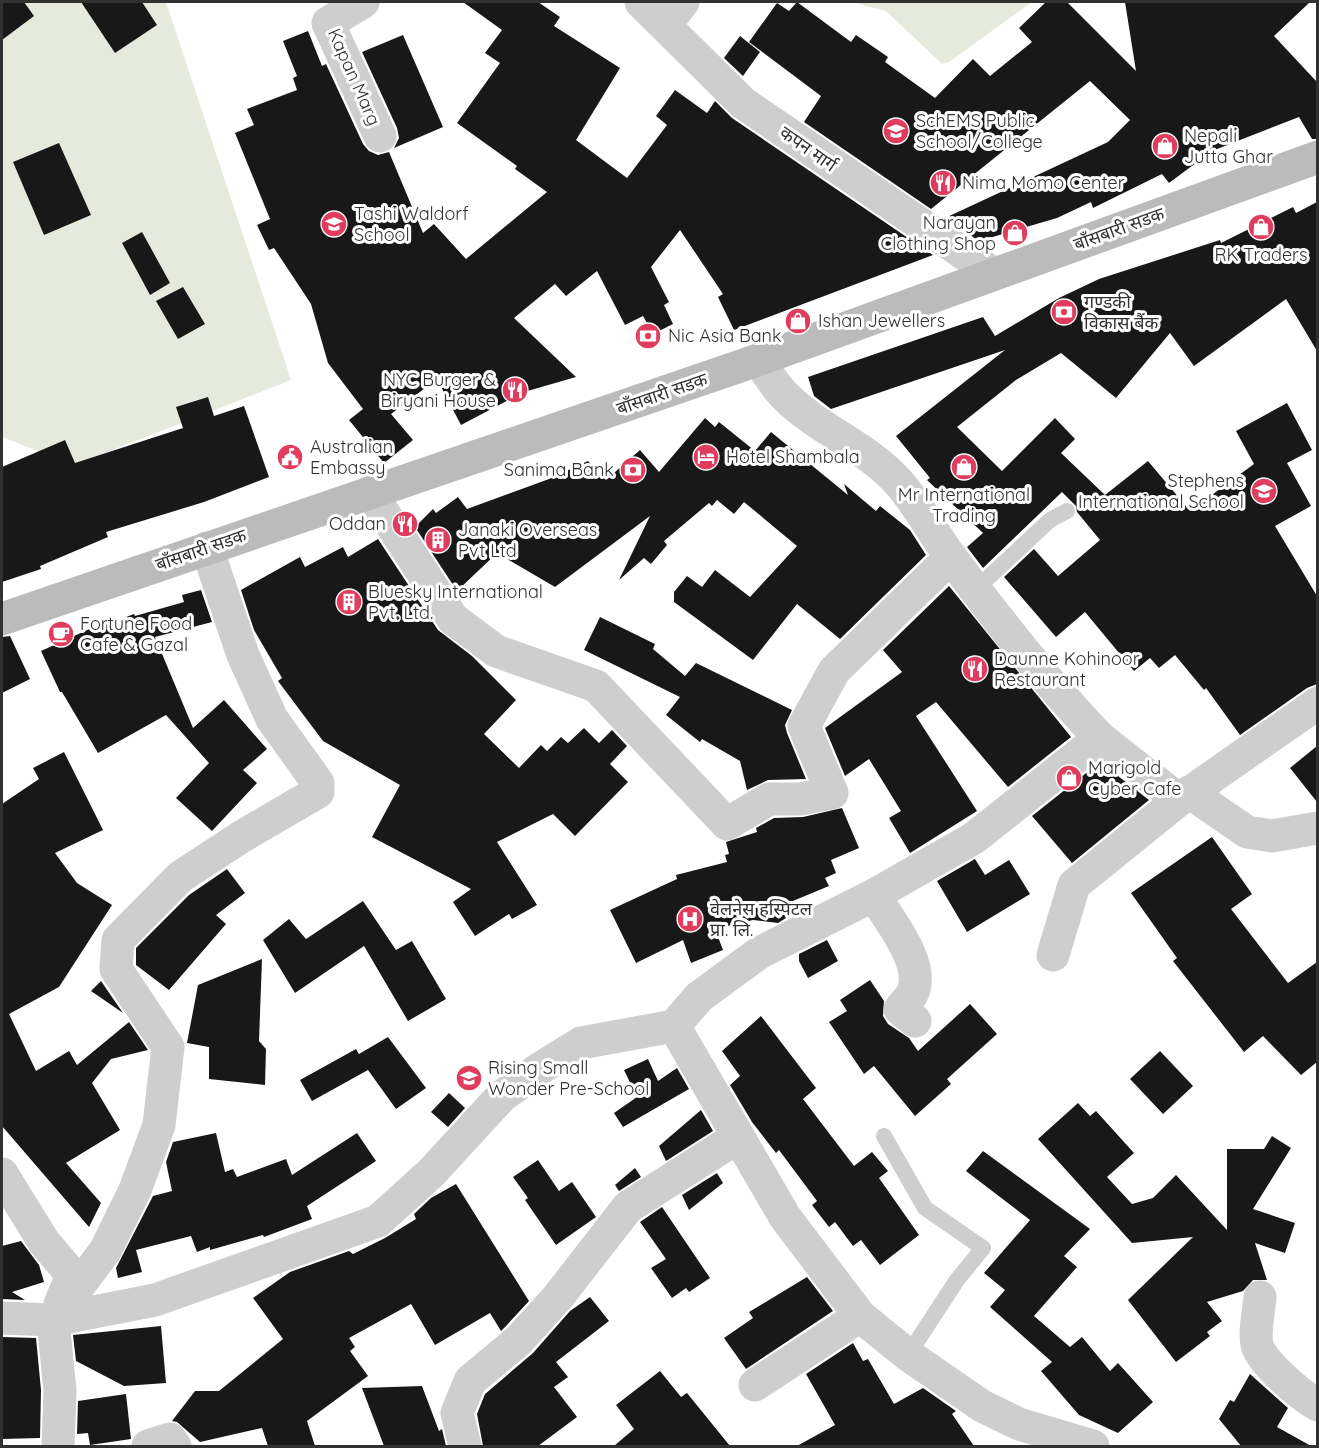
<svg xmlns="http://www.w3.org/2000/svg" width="1319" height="1448" font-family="Quicksand,'Noto Sans Devanagari',sans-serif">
  <rect width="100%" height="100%" fill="#fff"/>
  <g fill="#e6eadd">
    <path d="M 2,2 L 166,2 L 291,380 L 74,465 L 2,437 Z"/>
    <path d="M 851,2 L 1032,2 L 949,62 L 942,64 L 886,11 Z"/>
  </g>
  <g fill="#181818">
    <path d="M 2,2 L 24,2 L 34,16 L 2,40 Z"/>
    <path d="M 81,2 L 142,2 L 157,25 L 115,53 Z"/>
    <path d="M 463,2 L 538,2 L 560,17 L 554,26 L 620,68 L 576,140 L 627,178 L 667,125 L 656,116 L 675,90 L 707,113 L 715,101 L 732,118 L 933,255 L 734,330 L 718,297 L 723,294 L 680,230 L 651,267 L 669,302 L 664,305 L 673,324 L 653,334 L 643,316 L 625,325 L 597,271 L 566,296 L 555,284 L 514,318 L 576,377 L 524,392 L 461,425 L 437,379 L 391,414 L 413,440 L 384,463 L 349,420 L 363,409 L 328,363 L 311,304 L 274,248 L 269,250 L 257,225 L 270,219 L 235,133 L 254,125 L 247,109 L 297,90 L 293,78 L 297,76 L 283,41 L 308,31 L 322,66 L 326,64 L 363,144 L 369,151 L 378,155 L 389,152 L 423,233 L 434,224 L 466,259 L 547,192 L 515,169 L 517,166 L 457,123 L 500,63 L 485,53 L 502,30 Z"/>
    <path d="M 797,2 L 851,42 L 856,35 L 888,57 L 885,62 L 935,98 L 973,59 L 990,76 L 1032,42 L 1019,28 L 1046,2 L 1067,2 L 1136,71 L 1125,2 L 1310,2 L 1274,36 L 1317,82 L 1317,139 L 1312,139 L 1299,117 L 1212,151 L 1169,183 L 1162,174 L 1093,208 L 1091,202 L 1057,218 L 979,241 L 945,218 L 1108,142 L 1130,120 L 1090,81 L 931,209 L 804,122 L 821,96 L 749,42 L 777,3 L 789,11 Z"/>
    <path d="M 403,35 L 443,127 L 394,148 L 399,138 L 397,128 L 362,52 Z"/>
    <path d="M 740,36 L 760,52 L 743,76 L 724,58 Z"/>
    <path d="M 59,143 L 91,215 L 44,235 L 13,162 Z"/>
    <path d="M 1317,202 L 1317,351 L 1286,299 L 1194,366 L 1170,333 L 1116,398 L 1061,353 L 1016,380 L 957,427 L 1002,471 L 1055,418 L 1075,439 L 1061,453 L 1105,495 L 1148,461 L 1190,511 L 1254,464 L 1236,431 L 1287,403 L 1312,450 L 1287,463 L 1311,506 L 1275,526 L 1317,596 L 1317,684 L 1307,688 L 1240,735 L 1206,688 L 1204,690 L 1175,655 L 1159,668 L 1150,658 L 1134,671 L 1085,612 L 1056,637 L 1004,577 L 1034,549 L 1058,576 L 1100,540 L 1077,512 L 1076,506 L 1062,492 L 983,568 L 967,547 L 983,533 L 927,480 L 930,478 L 896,436 L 1005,350 L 831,409 L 814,396 L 808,377 L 983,317 L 995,336 L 1059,298 L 1099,279 L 1220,240 L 1221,243 L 1293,207 L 1296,213 Z"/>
    <path d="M 142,232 L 170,283 L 150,295 L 122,243 Z"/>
    <path d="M 183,287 L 205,324 L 178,339 L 156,301 Z"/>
    <path d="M 208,397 L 214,416 L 244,406 L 269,477 L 204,502 L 106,532 L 108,537 L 40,566 L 41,569 L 2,582 L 2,467 L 65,440 L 75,463 L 183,428 L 176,407 Z"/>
    <path d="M 705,418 L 715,427 L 719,422 L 755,451 L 771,432 L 848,495 L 844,484 L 876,511 L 880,506 L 910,530 L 926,555 L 840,639 L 797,604 L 753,660 L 674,602 L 674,592 L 687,576 L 702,587 L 715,570 L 750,597 L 797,546 L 744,502 L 734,514 L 717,500 L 712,506 L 709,503 L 664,541 L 667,545 L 651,564 L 644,558 L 619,580 L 650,516 L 555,587 L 497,553 L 457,591 L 415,527 L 433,509 L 436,513 L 458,497 L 467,509 L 549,479 L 588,461 L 606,480 L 640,450 L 659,472 Z"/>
    <path d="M 378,539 L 438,630 L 472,656 L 516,700 L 484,734 L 519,768 L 541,745 L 547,751 L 561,737 L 568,743 L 584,728 L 599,743 L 612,730 L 627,746 L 610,764 L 628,782 L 575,836 L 553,814 L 497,842 L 537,905 L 512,919 L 509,914 L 475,936 L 453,902 L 471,889 L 372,837 L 400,785 L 323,741 L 278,681 L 282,678 L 254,630 L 241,590 L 300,557 L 305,567 L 343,547 L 348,557 Z"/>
    <path d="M 949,586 L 1071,737 L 1008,787 L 936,702 L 916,716 L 977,811 L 910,853 L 889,818 L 901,811 L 869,759 L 845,776 L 825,728 L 902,672 L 883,650 Z"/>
    <path d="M 201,590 L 212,622 L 155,637 L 193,728 L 224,700 L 267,749 L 243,770 L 257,783 L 212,831 L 176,798 L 209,763 L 166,715 L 98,753 L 62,692 L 60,692 L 41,651 L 107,621 L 108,624 L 134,614 L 135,616 L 184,602 L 182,595 Z"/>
    <path d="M 600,617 L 655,644 L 653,649 L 685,676 L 696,663 L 792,710 L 785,725 L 787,733 L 806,779 L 768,780 L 747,790 L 740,761 L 702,739 L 700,742 L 666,715 L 680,697 L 584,650 Z"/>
    <path d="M 10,636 L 30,679 L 2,693 L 2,637 Z"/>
    <path d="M 1317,746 L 1317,802 L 1290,768 Z"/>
    <path d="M 64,752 L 103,830 L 55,853 L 77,883 L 112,905 L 59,987 L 9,1014 L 36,1071 L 69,1051 L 77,1065 L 129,1022 L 148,1050 L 111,1059 L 92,1083 L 120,1130 L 66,1163 L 101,1203 L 89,1227 L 2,1126 L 2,804 L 39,779 L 33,768 Z"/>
    <path d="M 1100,762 L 1149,800 L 1072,863 L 1032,816 Z"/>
    <path d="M 842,808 L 859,848 L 831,860 L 836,873 L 825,878 L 829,886 L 788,903 L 786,918 L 778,923 L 753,920 L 715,929 L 723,950 L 691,963 L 683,940 L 636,963 L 610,910 L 677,879 L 676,875 L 727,862 L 725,855 L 729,854 L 726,842 L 757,832 L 756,828 L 774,818 L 803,817 Z"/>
    <path d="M 1212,837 L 1252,894 L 1231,909 L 1288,983 L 1317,962 L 1317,1062 L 1301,1075 L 1263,1036 L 1244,1052 L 1173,961 L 1177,958 L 1131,893 Z"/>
    <path d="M 975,859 L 985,875 L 1009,860 L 1030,894 L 967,932 L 937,881 Z"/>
    <path d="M 227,869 L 245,893 L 216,915 L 226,924 L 169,990 L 136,965 L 136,948 L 189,895 Z"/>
    <path d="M 363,901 L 396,950 L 412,941 L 446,999 L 408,1021 L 364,946 L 295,993 L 263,940 L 289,919 L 306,939 Z"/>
    <path d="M 827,940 L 838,961 L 808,978 L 799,961 L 799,954 Z"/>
    <path d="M 262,959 L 259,1041 L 266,1049 L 265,1085 L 209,1079 L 209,1047 L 187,1043 L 198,985 Z"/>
    <path d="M 870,980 L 884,1001 L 883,1016 L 888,1024 L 909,1038 L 918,1051 L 970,1004 L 997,1034 L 947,1079 L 951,1084 L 915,1116 L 874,1066 L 864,1074 L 829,1022 L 847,1011 L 840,1000 Z"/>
    <path d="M 101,981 L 123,1013 L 91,991 Z"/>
    <path d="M 761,1016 L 816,1088 L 803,1099 L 854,1166 L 872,1152 L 888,1171 L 879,1178 L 919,1235 L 880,1265 L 861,1240 L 853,1246 L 835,1222 L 829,1227 L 812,1205 L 817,1201 L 779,1150 L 776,1153 L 752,1122 L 730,1085 L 740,1076 L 722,1051 Z"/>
    <path d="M 388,1037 L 426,1088 L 396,1109 L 368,1070 L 312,1101 L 300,1080 L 356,1049 L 359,1054 Z"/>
    <path d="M 1160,1051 L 1193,1086 L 1163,1114 L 1130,1079 Z"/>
    <path d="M 648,1059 L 658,1081 L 677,1068 L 689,1089 L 623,1127 L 614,1113 L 637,1097 L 624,1070 Z"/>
    <path d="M 449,1093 L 465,1108 L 448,1127 L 431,1112 Z"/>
    <path d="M 1078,1103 L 1090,1116 L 1096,1111 L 1134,1153 L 1107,1177 L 1132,1204 L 1153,1198 L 1176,1175 L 1227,1230 L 1227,1149 L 1264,1149 L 1272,1136 L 1291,1148 L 1253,1209 L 1295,1223 L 1285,1253 L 1255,1243 L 1267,1280 L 1253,1280 L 1243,1291 L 1207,1302 L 1222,1321 L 1207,1332 L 1210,1336 L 1176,1362 L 1128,1300 L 1193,1237 L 1132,1243 L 1038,1139 Z"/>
    <path d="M 701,1110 L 713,1131 L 666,1161 L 659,1146 Z"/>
    <path d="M 216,1133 L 225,1172 L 233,1169 L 237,1177 L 286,1159 L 292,1175 L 357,1133 L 376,1161 L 307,1206 L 312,1219 L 264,1237 L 263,1235 L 210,1250 L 210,1247 L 197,1252 L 191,1236 L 136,1250 L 142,1272 L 118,1278 L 116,1268 L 153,1196 L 172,1191 L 166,1162 L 173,1142 Z"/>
    <path d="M 983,1151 L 1090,1229 L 1064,1256 L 1077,1267 L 1034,1316 L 1070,1347 L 1082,1337 L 1110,1371 L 1118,1363 L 1153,1402 L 1118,1433 L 1079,1415 L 1041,1371 L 1052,1362 L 990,1307 L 1005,1290 L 984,1273 L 1030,1220 L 966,1171 Z"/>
    <path d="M 538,1160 L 559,1191 L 572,1182 L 596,1217 L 556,1245 L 525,1200 L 528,1198 L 513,1177 Z"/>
    <path d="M 635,1168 L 641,1177 L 619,1191 L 615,1185 Z"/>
    <path d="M 717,1173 L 723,1183 L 689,1210 L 682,1195 Z"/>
    <path d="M 456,1184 L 529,1301 L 506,1326 L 501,1331 L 490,1313 L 435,1345 L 411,1304 L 349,1338 L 355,1347 L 350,1351 L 368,1376 L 307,1421 L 315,1446 L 268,1446 L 262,1428 L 200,1442 L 177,1422 L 172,1421 L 195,1391 L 219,1391 L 283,1339 L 253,1298 L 290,1272 L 349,1251 L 353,1254 L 385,1238 L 416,1219 L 414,1214 L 431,1198 Z"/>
    <path d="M 662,1207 L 710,1278 L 689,1292 L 686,1288 L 672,1298 L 651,1268 L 666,1259 L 640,1222 Z"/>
    <path d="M 21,1241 L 39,1265 L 44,1282 L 12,1292 L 25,1300 L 2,1299 L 2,1246 Z"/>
    <path d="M 807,1277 L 833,1311 L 746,1369 L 724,1338 L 753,1318 L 749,1312 Z"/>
    <path d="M 590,1297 L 609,1321 L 556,1362 L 568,1377 L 554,1387 L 577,1417 L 538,1446 L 483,1446 L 477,1414 L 485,1394 L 533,1353 L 570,1311 Z"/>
    <path d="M 161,1326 L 166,1383 L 124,1386 L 76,1361 L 73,1335 Z"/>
    <path d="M 2,1337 L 36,1338 L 41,1390 L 40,1438 L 2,1439 Z"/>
    <path d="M 853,1343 L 863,1361 L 868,1359 L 894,1404 L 923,1388 L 956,1411 L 952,1414 L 974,1446 L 797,1446 L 835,1425 L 806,1374 Z"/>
    <path d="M 660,1371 L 681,1397 L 687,1393 L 730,1446 L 614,1446 L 634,1429 L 616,1405 Z"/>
    <path d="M 1250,1374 L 1288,1408 L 1277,1427 L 1311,1446 L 1241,1446 L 1219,1419 L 1230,1400 L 1234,1402 Z"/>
    <path d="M 422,1386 L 439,1431 L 442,1429 L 446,1446 L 384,1446 L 362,1388 Z"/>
    <path d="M 126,1394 L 131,1439 L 90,1445 L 88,1433 L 77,1434 L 78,1401 Z"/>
  </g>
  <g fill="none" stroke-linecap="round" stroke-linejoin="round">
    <g stroke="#cecece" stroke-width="16">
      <path d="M 976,589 L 1050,520 L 1067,511"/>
      <path d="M 884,1136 L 925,1208 L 983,1248 L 957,1280 L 908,1355"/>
    </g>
    <g stroke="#cecece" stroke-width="33">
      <path d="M 363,2 L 328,23 L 380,136"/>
      <path d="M 666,24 L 683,2"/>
      <path d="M 370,492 L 453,619 L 496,651 L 596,686 L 727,824 L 769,799 L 800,799 L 832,793 L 804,726 L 834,671 L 951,557"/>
      <path d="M 1100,738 L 1179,800 L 1318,703"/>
      <path d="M 1189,792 L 1247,832 L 1272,836 L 1318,828"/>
      <path d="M 874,895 C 888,919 927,965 912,994 C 909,999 904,1004 900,1009 L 915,1021"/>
      <path d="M 1053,955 L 1074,885 L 1179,800"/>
      <path d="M 674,1026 L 785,1217 L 860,1316 L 908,1355 L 982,1406 L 1019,1424 L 1093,1446"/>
      <path d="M 2,1174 L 44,1242 L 72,1275 L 60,1304"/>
      <path d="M 1260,1297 C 1259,1311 1254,1331 1257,1345 C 1263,1364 1300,1395 1318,1405"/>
      <path d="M 2,1318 L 53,1320"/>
      <path d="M 53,1320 L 105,1251 L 135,1190 L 159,1125 L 168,1047 L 116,969 L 118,940 L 180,877 L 241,837 L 318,792 L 318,783 L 272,719 L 243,655 L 207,548"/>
      <path d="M 755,1385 L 860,1316"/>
      <path d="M 58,1446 L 60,1391 L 53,1320 L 155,1300 L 378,1221 L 431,1173 L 501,1097 L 539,1069 L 581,1043 L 674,1026 L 699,997 L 759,953 L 874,895 L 974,838 L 1100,738 C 1046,682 999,621 952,559 C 934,535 920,507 900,484 C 868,447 820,431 785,396 C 775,386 767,372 758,360"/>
      <path d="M 148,1446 L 170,1439 L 175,1446"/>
      <path d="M 465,1446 L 457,1413 L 470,1381 L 519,1340 L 558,1297 L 628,1207 L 738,1137"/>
    </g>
    <path stroke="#cecece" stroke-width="33" d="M 641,2 L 743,103 L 994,274"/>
    <path stroke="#bbb" stroke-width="33" d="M 2,619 L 758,360 L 1318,157"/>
  </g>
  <defs>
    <symbol id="university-disc" viewBox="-11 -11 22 22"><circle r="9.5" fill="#df3c5e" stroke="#fff"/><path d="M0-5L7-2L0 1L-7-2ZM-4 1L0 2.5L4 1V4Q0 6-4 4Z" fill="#fff"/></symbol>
    <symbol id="shop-disc" viewBox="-11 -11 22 22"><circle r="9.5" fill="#df3c5e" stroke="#fff"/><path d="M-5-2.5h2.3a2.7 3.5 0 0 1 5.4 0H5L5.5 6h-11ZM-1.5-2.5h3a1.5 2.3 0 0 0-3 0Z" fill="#fff"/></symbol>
    <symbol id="restaurant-disc" viewBox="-11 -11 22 22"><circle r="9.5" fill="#df3c5e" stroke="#fff"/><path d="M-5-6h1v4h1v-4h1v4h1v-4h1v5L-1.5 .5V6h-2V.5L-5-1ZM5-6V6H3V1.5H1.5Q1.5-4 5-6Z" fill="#fff"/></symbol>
    <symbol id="school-disc" viewBox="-11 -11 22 22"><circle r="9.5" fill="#df3c5e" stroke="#fff"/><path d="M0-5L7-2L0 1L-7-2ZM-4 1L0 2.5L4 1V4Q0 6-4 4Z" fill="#fff"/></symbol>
    <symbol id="bank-disc" viewBox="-11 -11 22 22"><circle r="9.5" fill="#df3c5e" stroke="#fff"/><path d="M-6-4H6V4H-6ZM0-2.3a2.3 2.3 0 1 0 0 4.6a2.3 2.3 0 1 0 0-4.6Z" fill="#fff"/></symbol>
    <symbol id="civic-disc" viewBox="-11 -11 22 22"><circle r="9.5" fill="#df3c5e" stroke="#fff"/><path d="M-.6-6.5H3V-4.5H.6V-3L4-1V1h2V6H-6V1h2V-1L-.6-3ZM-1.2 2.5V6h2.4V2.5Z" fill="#fff"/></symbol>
    <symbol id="hotel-disc" viewBox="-11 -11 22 22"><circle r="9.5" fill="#df3c5e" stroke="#fff"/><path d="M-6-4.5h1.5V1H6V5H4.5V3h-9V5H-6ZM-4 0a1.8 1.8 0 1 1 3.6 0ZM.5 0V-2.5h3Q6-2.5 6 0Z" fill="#fff"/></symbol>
    <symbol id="building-disc" viewBox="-11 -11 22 22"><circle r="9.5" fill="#df3c5e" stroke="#fff"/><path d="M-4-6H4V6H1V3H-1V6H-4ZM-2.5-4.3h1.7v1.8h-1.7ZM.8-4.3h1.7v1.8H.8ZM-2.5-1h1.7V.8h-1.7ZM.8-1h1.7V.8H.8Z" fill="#fff"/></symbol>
    <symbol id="cafe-disc" viewBox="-11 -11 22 22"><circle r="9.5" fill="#df3c5e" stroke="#fff"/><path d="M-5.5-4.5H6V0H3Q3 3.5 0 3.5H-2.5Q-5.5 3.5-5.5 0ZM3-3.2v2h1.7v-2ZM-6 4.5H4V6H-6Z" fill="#fff"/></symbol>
    <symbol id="hospital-disc" viewBox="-11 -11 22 22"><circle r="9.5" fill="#df3c5e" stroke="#fff"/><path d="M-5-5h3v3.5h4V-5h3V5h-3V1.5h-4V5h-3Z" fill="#fff"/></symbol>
  </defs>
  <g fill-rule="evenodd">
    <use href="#university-disc" x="881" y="116" width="30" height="30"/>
    <use href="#shop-disc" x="1150" y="131" width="30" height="30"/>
    <use href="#restaurant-disc" x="928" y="168" width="30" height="30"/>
    <use href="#school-disc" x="319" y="209" width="30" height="30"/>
    <use href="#shop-disc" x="1246" y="212" width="30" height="30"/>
    <use href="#shop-disc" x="1000" y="218" width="30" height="30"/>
    <use href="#bank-disc" x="1049" y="297" width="30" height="30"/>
    <use href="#shop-disc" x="783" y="306" width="30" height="30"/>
    <use href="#bank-disc" x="633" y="321" width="30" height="30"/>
    <use href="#restaurant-disc" x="500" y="375" width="30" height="30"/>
    <use href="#civic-disc" x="275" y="442" width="30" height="30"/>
    <use href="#hotel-disc" x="691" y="442" width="30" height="30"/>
    <use href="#shop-disc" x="949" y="452" width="30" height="30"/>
    <use href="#bank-disc" x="618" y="455" width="30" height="30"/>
    <use href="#school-disc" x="1249" y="476" width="30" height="30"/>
    <use href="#restaurant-disc" x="390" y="509" width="30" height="30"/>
    <use href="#building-disc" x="423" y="525" width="30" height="30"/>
    <use href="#building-disc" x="334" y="587" width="30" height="30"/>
    <use href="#cafe-disc" x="46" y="619" width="30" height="30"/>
    <use href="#restaurant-disc" x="960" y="654" width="30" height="30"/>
    <use href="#shop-disc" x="1054" y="763" width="30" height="30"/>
    <use href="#hospital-disc" x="675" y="904" width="30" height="30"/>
    <use href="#school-disc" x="454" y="1063" width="30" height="30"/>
  </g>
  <g text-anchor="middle" stroke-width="6" stroke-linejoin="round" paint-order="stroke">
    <g font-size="18" fill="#313131" stroke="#fff">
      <text transform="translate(354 77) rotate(66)" y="6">Kapan Marg</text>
      <text transform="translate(808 149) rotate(35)" y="6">कपन मार्ग</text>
      <text transform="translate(1119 229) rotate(-20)" y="6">बाँसबारी सडक</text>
      <text transform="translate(662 394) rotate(-19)" y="6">बाँसबारी सडक</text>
      <text transform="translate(201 550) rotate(-19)" y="6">बाँसबारी सडक</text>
    </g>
    <g font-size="18" fill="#313131" stroke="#fff" text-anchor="start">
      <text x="916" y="127">SchEMS Public<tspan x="916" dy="21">School/College</tspan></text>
      <text x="1184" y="142">Nepali<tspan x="1184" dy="21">Jutta Ghar</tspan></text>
      <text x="962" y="189">Nima Momo Center</text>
      <text x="354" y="220">Tashi Waldorf<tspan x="354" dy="21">School</tspan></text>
      <text x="996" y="229" text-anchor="end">Narayan<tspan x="996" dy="21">Clothing Shop</tspan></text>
      <text x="1261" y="261" text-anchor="middle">RK Traders</text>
      <text x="1084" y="308">गण्डकी<tspan x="1084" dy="21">विकास बैंक</tspan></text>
      <text x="818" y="327">Ishan Jewellers</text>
      <text x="668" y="342">Nic Asia Bank</text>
      <text x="496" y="386" text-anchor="end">NYC Burger &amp;<tspan x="496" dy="21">Biryani House</tspan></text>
      <text x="310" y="453">Australian<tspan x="310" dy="21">Embassy</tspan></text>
      <text x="726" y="463">Hotel Shambala</text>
      <text x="614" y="476" text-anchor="end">Sanima Bank</text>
      <text x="1244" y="487" text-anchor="end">Stephens<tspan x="1244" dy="21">International School</tspan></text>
      <text x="964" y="501" text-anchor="middle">Mr International<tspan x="964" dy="21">Trading</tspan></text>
      <text x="386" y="530" text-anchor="end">Oddan</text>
      <text x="458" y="536">Janaki Overseas<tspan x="458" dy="21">Pvt Ltd</tspan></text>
      <text x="368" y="598">Bluesky International<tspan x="368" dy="21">Pvt. Ltd.</tspan></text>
      <text x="80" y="630">Fortune Food<tspan x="80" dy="21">Cafe &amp; Gazal</tspan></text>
      <text x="994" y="665">Daunne Kohinoor<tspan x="994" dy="21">Restaurant</tspan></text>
      <text x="1088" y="774">Marigold<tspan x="1088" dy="21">Cyber Cafe</tspan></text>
      <text x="710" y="915">वेलनेस हस्पिटल<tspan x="710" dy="21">प्रा. लि.</tspan></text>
      <text x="488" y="1074">Rising Small<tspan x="488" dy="21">Wonder Pre-School</tspan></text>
    </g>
  </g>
  <rect width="1319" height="1448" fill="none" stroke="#313131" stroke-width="6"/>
</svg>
